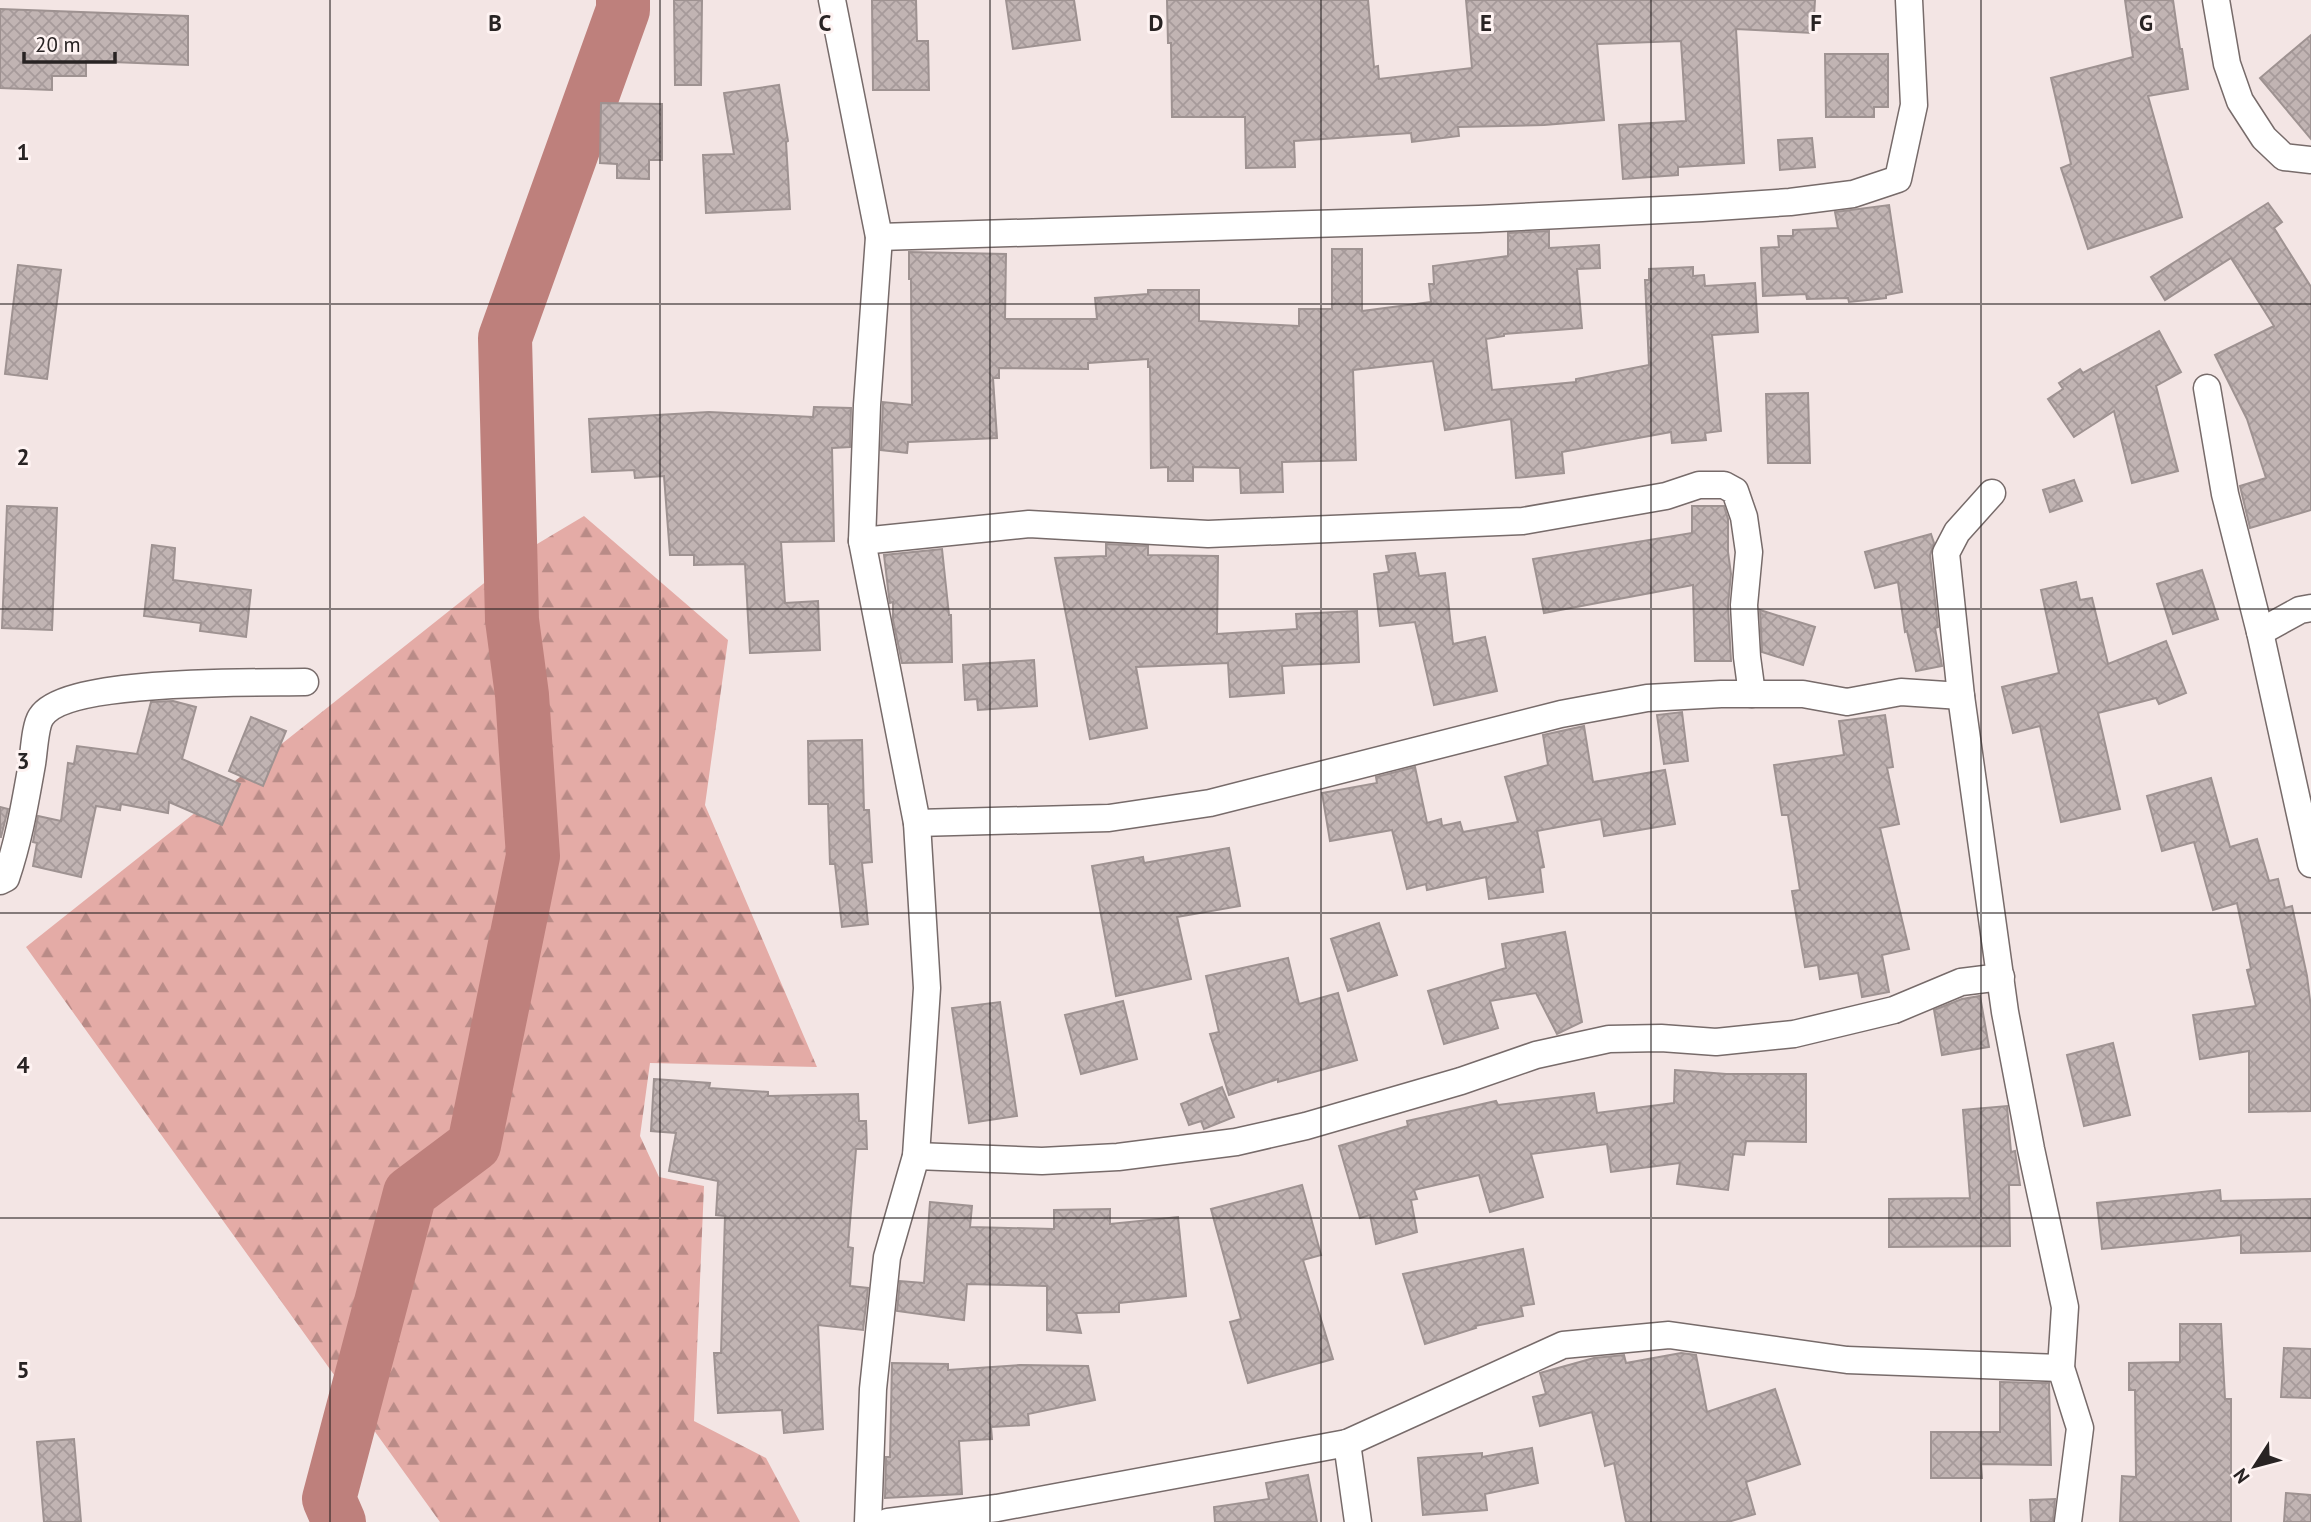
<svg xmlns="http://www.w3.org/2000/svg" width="2311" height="1522" font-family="'PT Sans',sans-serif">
  <defs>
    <pattern id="forest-firs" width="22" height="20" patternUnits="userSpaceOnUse" patternTransform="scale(1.75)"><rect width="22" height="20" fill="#e4aba6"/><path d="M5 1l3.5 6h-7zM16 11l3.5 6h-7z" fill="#b98b87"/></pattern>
    <pattern id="building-cross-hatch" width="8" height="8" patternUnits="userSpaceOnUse" patternTransform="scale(1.75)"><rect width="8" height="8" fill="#c1b4b3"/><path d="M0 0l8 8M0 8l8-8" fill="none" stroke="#a69a9a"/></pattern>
  </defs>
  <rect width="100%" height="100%" fill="#f3e5e4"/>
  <path fill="url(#forest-firs)" d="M 584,516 L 728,640 L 705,805 L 817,1067 L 650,1063 L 640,1136 L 659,1177 L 704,1186 L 694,1421 L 766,1458 L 800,1522 L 440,1522 L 26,947 L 522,553 Z"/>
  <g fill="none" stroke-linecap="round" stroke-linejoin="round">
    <path stroke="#be807c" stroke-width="54" d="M 339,1522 L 329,1499 L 410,1193 L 474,1145 L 533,856 L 522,695 L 512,620 L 505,338 L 623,10 L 623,0"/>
  </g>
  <g fill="url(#building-cross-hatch)" stroke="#9e9291" stroke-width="2">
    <path d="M 674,0 L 702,0 L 701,85 L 675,85 Z"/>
    <path d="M 872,0 L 916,0 L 917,41 L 928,41 L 929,90 L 873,90 Z"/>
    <path d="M 1006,0 L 1074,0 L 1080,40 L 1013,49 Z"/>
    <path d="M 1167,0 L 1368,0 L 1374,67 L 1378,66 L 1379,79 L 1472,68 L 1466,0 L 1815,0 L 1813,33 L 1736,29 L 1744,163 L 1678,167 L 1678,175 L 1623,179 L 1619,125 L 1686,121 L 1681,41 L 1597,44 L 1604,120 L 1544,125 L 1458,127 L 1459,136 L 1412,142 L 1411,133 L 1294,141 L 1295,167 L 1246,168 L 1245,117 L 1172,117 L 1171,43 L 1168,43 Z"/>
    <path d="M 2125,0 L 2173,0 L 2180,49 L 2182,49 L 2188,89 L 2148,96 L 2182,217 L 2088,249 L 2061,168 L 2071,164 L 2051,78 L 2133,57 Z"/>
    <path d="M 0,9 L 188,16 L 188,65 L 86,61 L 86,76 L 52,76 L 52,90 L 0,88 Z"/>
    <path d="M 2311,35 L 2311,139 L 2260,78 Z"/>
    <path d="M 1825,54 L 1888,54 L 1888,107 L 1874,107 L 1874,117 L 1826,117 Z"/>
    <path d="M 779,85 L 788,141 L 786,142 L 790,209 L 706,213 L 703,155 L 734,154 L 724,93 Z"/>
    <path d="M 601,103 L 662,104 L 662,160 L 649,160 L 649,179 L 617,178 L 617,164 L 600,163 Z"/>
    <path d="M 1812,138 L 1815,167 L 1780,170 L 1778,140 Z"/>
    <path d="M 2268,203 L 2282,222 L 2274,228 L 2311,287 L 2311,510 L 2250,528 L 2240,486 L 2266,478 L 2247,419 L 2215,355 L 2274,326 L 2231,258 L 2165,300 L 2151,277 Z"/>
    <path d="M 1889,205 L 1902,292 L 1886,295 L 1886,298 L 1849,302 L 1848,298 L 1807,299 L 1806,294 L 1763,296 L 1761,248 L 1779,247 L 1778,236 L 1793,236 L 1793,230 L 1838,228 L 1835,212 Z"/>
    <path d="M 1549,231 L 1549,248 L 1599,245 L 1600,268 L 1577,269 L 1582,328 L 1504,334 L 1504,336 L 1486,339 L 1492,390 L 1576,382 L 1576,379 L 1649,365 L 1645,280 L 1649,280 L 1649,269 L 1693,267 L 1693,276 L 1704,275 L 1705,286 L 1755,283 L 1758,332 L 1712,335 L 1721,431 L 1705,433 L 1706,440 L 1672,443 L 1671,432 L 1562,452 L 1564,473 L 1516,478 L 1511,419 L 1445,430 L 1433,361 L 1353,370 L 1356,460 L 1282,462 L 1283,492 L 1241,493 L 1240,468 L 1193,467 L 1193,481 L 1168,481 L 1168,467 L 1151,468 L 1150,367 L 1148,367 L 1148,359 L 1088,363 L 1088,369 L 999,368 L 999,378 L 993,378 L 997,438 L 908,442 L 907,453 L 881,450 L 883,402 L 912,405 L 911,279 L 909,279 L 909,252 L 1006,254 L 1005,319 L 1097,319 L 1095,298 L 1148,294 L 1148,290 L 1199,290 L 1199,321 L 1299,326 L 1299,309 L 1332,309 L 1332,249 L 1362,249 L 1362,311 L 1431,302 L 1429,284 L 1434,284 L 1433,266 L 1508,256 L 1508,233 Z"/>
    <path d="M 18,265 L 61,270 L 47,379 L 5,374 Z"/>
    <path d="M 2159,331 L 2181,372 L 2156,386 L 2178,471 L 2132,483 L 2114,411 L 2074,437 L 2048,399 L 2063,389 L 2059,383 L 2080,369 L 2083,373 Z"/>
    <path d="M 1808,393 L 1810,463 L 1768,463 L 1766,394 Z"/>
    <path d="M 814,407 L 851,408 L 850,447 L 832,448 L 834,541 L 781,542 L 785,603 L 818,601 L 820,650 L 750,653 L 745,564 L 694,565 L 694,555 L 670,555 L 664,476 L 635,478 L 634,470 L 592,472 L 589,419 L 709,412 L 813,417 Z"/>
    <path d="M 2074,480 L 2082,501 L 2050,512 L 2043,490 Z"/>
    <path d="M 7,506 L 57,508 L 52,630 L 2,628 Z"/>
    <path d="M 1692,506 L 1724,506 L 1728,519 L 1728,552 L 1731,574 L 1728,606 L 1731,661 L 1695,661 L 1693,585 L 1544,613 L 1533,559 L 1692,533 Z"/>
    <path d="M 1931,534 L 1934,543 L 1930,555 L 1938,627 L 1935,628 L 1942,666 L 1916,671 L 1907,631 L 1905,632 L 1898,582 L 1875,588 L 1865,552 Z"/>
    <path d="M 1106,544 L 1148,546 L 1148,555 L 1218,556 L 1217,634 L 1297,629 L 1296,614 L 1357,611 L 1359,662 L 1282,666 L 1284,693 L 1230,697 L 1228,663 L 1136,667 L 1147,728 L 1090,739 L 1055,558 L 1106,556 Z"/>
    <path d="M 152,545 L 175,548 L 173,580 L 251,590 L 246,637 L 200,631 L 201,623 L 144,616 Z"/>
    <path d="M 942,549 L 949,615 L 951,615 L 952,662 L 902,663 L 893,620 L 893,602 L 890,603 L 889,597 L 884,555 Z"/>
    <path d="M 1415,553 L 1419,576 L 1445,573 L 1453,644 L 1485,637 L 1497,691 L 1434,705 L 1415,622 L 1380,626 L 1374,574 L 1389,572 L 1386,556 Z"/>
    <path d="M 2202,570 L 2218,619 L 2173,634 L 2157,584 Z"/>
    <path d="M 2076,582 L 2080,600 L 2092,598 L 2108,664 L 2166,641 L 2186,693 L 2159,704 L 2156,698 L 2098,713 L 2120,809 L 2061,822 L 2040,726 L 2013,733 L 2002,687 L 2059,673 L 2041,590 Z"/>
    <path d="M 1760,610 L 1815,627 L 1803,665 L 1762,652 Z"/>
    <path d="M 1034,660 L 1037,706 L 978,710 L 977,699 L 965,700 L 963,665 Z"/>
    <path d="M 173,701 L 196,707 L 182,759 L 240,784 L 222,825 L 169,802 L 168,813 L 121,804 L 120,810 L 96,806 L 81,877 L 33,866 L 37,843 L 33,842 L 38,816 L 61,821 L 68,763 L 74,764 L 77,746 L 137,754 L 151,702 Z"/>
    <path d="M 1682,712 L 1688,761 L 1664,764 L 1657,715 Z"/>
    <path d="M 1885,715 L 1893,767 L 1887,768 L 1899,824 L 1880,828 L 1909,949 L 1882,955 L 1889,992 L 1862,997 L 1858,973 L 1820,979 L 1818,965 L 1805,967 L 1792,891 L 1800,890 L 1788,815 L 1782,815 L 1774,765 L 1844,755 L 1839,721 Z"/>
    <path d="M 251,717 L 286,731 L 263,786 L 229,771 Z"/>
    <path d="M 1584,726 L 1593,782 L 1665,770 L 1675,824 L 1604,836 L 1601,819 L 1537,831 L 1544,867 L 1540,868 L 1543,892 L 1489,899 L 1486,877 L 1427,890 L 1426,884 L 1407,889 L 1392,830 L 1330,841 L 1322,793 L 1377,783 L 1376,777 L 1415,767 L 1427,823 L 1441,819 L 1442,826 L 1460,822 L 1463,832 L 1518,822 L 1505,777 L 1548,765 L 1543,735 Z"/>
    <path d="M 862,740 L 864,810 L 869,810 L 872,862 L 862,863 L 868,924 L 842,927 L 835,864 L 830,864 L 828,804 L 809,804 L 808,741 Z"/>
    <path d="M 2211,778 L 2230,847 L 2257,839 L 2269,881 L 2278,879 L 2285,908 L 2292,906 L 2307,976 L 2311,1008 L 2311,1111 L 2249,1112 L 2249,1051 L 2200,1059 L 2193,1015 L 2256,1006 L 2247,970 L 2251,969 L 2237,903 L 2213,910 L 2194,842 L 2162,851 L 2147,796 Z"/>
    <path d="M 0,807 L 8,809 L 1,837 L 0,837 Z"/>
    <path d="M 1229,848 L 1240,906 L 1177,917 L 1191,979 L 1116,996 L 1092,866 L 1143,857 L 1144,863 Z"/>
    <path d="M 1379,923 L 1397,975 L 1348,991 L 1331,939 Z"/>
    <path d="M 1565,932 L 1582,1022 L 1557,1034 L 1536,993 L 1490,1001 L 1498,1028 L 1444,1044 L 1428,991 L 1506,968 L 1502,944 Z"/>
    <path d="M 1288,958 L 1299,1004 L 1338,993 L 1357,1060 L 1278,1082 L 1278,1079 L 1229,1095 L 1210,1034 L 1219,1032 L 1206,976 Z"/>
    <path d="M 1980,996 L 1989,1047 L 1942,1055 L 1934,1010 L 1962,999 Z"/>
    <path d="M 1123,1001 L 1137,1059 L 1081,1074 L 1065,1015 Z"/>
    <path d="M 1000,1002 L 1017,1116 L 969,1123 L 952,1008 Z"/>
    <path d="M 2113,1043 L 2130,1115 L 2084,1126 L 2067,1055 Z"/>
    <path d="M 1675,1070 L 1726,1074 L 1806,1074 L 1806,1142 L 1746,1141 L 1744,1155 L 1733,1154 L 1728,1190 L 1677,1184 L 1680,1163 L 1611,1172 L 1607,1144 L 1531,1154 L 1543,1197 L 1490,1212 L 1479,1175 L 1414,1190 L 1417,1199 L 1411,1200 L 1417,1232 L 1376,1244 L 1370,1215 L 1360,1218 L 1339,1146 L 1408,1126 L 1407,1121 L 1496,1101 L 1498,1105 L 1594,1093 L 1597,1113 L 1674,1103 Z"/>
    <path d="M 654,1079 L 710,1083 L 709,1088 L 768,1092 L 768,1096 L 858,1094 L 859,1121 L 866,1121 L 867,1149 L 856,1149 L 848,1247 L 853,1248 L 850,1286 L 868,1288 L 863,1330 L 818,1325 L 823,1429 L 784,1433 L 782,1410 L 718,1413 L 714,1353 L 721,1353 L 725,1216 L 716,1215 L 718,1181 L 669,1171 L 676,1133 L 651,1131 Z"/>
    <path d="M 1222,1087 L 1234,1117 L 1204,1129 L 1201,1121 L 1189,1125 L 1181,1104 Z"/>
    <path d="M 2007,1106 L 2011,1152 L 2015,1151 L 2020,1185 L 2009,1185 L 2010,1246 L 1889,1247 L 1889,1199 L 1970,1198 L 1963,1110 Z"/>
    <path d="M 1302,1185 L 1321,1255 L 1303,1260 L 1333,1359 L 1248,1383 L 1230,1322 L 1241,1319 L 1211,1209 Z"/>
    <path d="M 2220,1190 L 2221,1201 L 2311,1199 L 2311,1251 L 2241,1253 L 2241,1235 L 2102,1249 L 2097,1203 Z"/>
    <path d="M 930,1202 L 972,1206 L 970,1227 L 1054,1229 L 1054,1210 L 1110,1209 L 1110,1224 L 1178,1217 L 1186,1296 L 1119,1303 L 1119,1312 L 1076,1313 L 1081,1333 L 1047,1330 L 1047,1286 L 967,1284 L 964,1320 L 897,1311 L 900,1281 L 924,1283 Z"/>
    <path d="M 1523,1249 L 1534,1304 L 1521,1306 L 1523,1316 L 1475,1326 L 1476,1328 L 1425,1344 L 1403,1274 Z"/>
    <path d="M 2180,1324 L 2221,1324 L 2225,1399 L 2231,1399 L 2231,1522 L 2120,1522 L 2122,1476 L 2136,1477 L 2135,1390 L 2129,1390 L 2129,1363 L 2180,1362 Z"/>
    <path d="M 2284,1348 L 2311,1349 L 2311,1398 L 2281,1397 Z"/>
    <path d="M 1681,1353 L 1696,1355 L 1707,1412 L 1775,1389 L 1800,1464 L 1746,1482 L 1755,1514 L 1728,1522 L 1626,1522 L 1614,1463 L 1605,1466 L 1592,1412 L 1540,1426 L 1533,1397 L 1546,1394 L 1540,1373 L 1594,1358 L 1624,1355 L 1626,1363 Z"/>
    <path d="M 892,1363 L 948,1364 L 948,1370 L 1020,1365 L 1088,1366 L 1095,1400 L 1028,1414 L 1029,1425 L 991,1427 L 992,1439 L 959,1441 L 962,1494 L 885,1498 L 886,1457 L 890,1457 Z"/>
    <path d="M 2000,1382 L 2049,1383 L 2051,1465 L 1981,1464 L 1982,1478 L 1931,1478 L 1931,1432 L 2000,1432 Z"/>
    <path d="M 74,1439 L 81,1522 L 44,1522 L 37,1442 Z"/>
    <path d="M 1532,1448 L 1538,1483 L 1485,1494 L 1487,1510 L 1423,1515 L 1418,1458 L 1482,1453 L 1482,1457 Z"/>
    <path d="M 1308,1475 L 1317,1522 L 1215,1522 L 1214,1507 L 1269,1499 L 1266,1483 Z"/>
    <path d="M 2286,1493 L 2311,1495 L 2311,1522 L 2284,1522 Z"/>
    <path d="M 2055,1499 L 2053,1522 L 2031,1522 L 2030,1500 Z"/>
  </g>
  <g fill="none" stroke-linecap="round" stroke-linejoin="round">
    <defs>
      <g id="street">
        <path d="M 832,0 L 879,237 L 867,405 L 862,541 L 917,823 L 927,988 L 916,1156 L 887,1257 L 873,1389 L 868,1522"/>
        <path d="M 2216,0 L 2227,64 L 2240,101 L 2264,138 L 2284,157 L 2311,160"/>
        <path d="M 879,237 L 1479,219 L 1702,208 L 1790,202 L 1853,194 L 1898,179 L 1914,105 L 1909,0"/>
        <path d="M 2207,388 L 2225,494 L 2260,632 L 2311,864"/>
        <path d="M 1992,493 L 1957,532 L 1946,553 L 1961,696 L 2005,1012 L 2031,1149 L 2065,1307 L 2061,1368 L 2080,1428 L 2068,1522"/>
        <path d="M 862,541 L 1029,524 L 1208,534 L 1523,521 L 1666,496 L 1699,485 L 1724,485 L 1735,491 L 1744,517 L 1749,552 L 1744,605 L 1747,657 L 1752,694"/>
        <path d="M 2260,632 L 2300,610 L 2311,608"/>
        <path d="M 917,823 L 1109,818 L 1210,803 L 1561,714 L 1647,698 L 1721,694 L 1803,694 L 1847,702 L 1901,692 L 1961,696"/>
        <path d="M 0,881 L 6,878 C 19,840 25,803 32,764 C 34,752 35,726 41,717 C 65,678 257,683 305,682"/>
        <path d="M 916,1156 L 1042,1161 L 1118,1157 L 1236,1142 L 1306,1126 L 1461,1081 L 1536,1055 L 1609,1039 L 1661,1038 L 1716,1042 L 1794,1034 L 1894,1010 L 1961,982 L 2001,977"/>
        <path d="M 1347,1443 L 1358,1522"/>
        <path d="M 888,1522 L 997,1508 L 1347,1443 L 1563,1345 L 1669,1335 L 1847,1360 L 2061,1368"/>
      </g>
    </defs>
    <use href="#street" stroke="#776b6a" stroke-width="29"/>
    <use href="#street" stroke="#fff" stroke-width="26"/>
  </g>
  <path fill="none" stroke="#282323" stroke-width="2" stroke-opacity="0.55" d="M 330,0 L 330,1522M 660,0 L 660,1522M 990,0 L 990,1522M 1321,0 L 1321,1522M 1651,0 L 1651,1522M 1981,0 L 1981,1522M 0,304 L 2311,304M 0,609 L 2311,609M 0,913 L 2311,913M 0,1218 L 2311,1218"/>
  <g font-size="23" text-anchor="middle" font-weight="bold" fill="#282323" stroke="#fef3f2" stroke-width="6" stroke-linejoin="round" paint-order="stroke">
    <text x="495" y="31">B</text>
    <text x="825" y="31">C</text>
    <text x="1156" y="31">D</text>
    <text x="1486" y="31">E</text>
    <text x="1816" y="31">F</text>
    <text x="2146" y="31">G</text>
    <text x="23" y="160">1</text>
    <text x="23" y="465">2</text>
    <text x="23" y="769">3</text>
    <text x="23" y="1073">4</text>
    <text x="23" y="1378">5</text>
  </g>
  <g transform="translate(2255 1466) rotate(234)" stroke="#fef3f2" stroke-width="5" paint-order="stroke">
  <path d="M0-5L12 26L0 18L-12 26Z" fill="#282323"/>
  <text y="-10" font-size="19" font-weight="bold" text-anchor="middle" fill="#282323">N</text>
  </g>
  <path d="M24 52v10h91v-10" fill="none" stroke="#282323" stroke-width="3.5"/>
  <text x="35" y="52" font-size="21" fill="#282323" stroke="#fef3f2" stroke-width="5" paint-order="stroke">20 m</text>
</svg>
